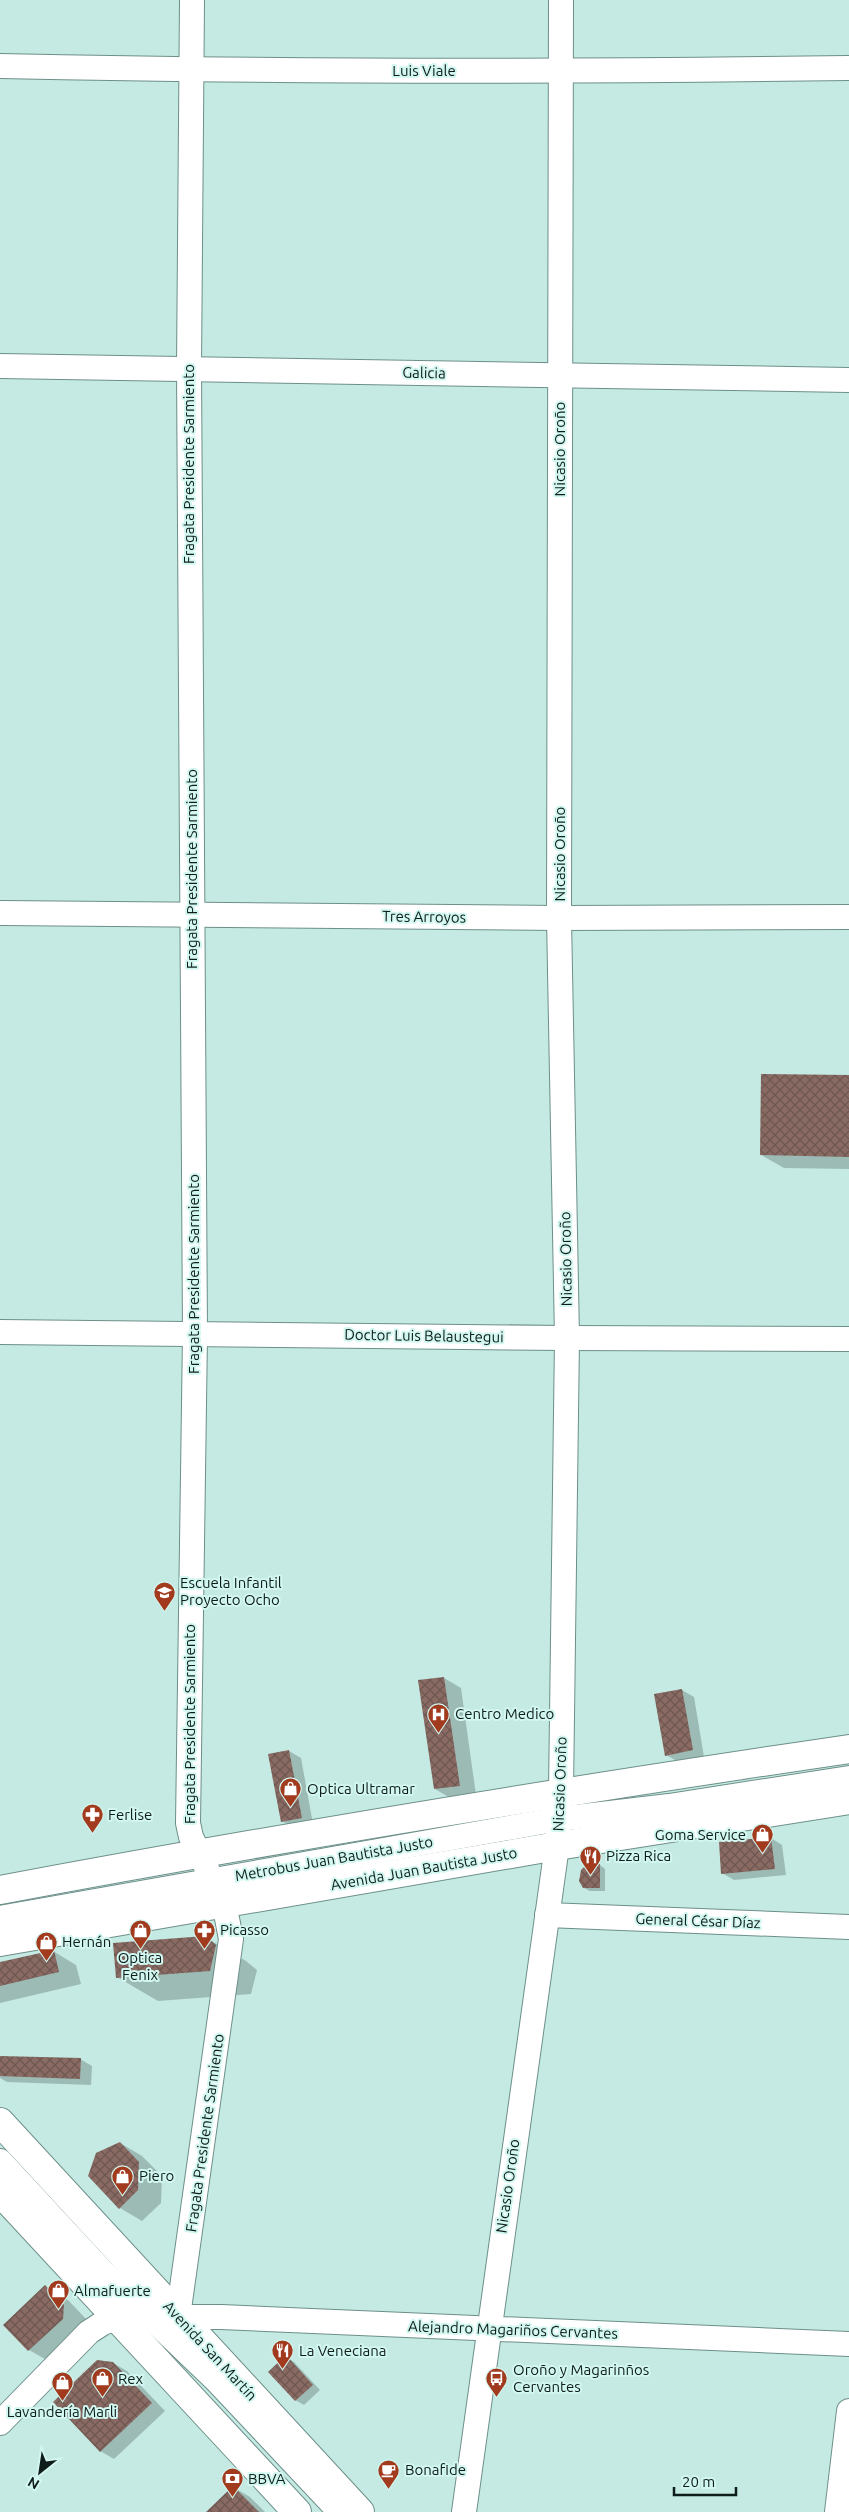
<svg xmlns="http://www.w3.org/2000/svg" width="849" height="2512" font-family="Ubuntu,sans-serif">
  <defs>
    <pattern id="building-cross-hatch" width="8" height="8" patternUnits="userSpaceOnUse" patternTransform="scale(1.25)"><rect width="8" height="8" fill="#896b63"/><path d="M0 0l8 8M0 8l8-8" fill="none" stroke="#6e5751"/></pattern>
  </defs>
  <rect width="100%" height="100%" fill="#c5eae3"/>
  <g fill="#0003">
    <path d="M 849,1076 L 849,1169 L 784,1168 L 761,1155 Z"/>
    <path d="M 444,1678 L 461,1688 L 476,1795 L 452,1799 L 435,1789 Z"/>
    <path d="M 682,1690 L 694,1697 L 704,1757 L 677,1761 L 666,1755 Z"/>
    <path d="M 289,1751 L 301,1758 L 313,1824 L 293,1828 L 282,1821 Z"/>
    <path d="M 771,1838 L 782,1845 L 786,1875 L 734,1880 L 722,1873 Z"/>
    <path d="M 600,1865 L 605,1869 L 605,1891 L 590,1891 L 584,1888 L 587,1866 Z"/>
    <path d="M 205,1937 L 246,1961 L 257,1970 L 251,1994 L 158,2001 L 117,1977 Z"/>
    <path d="M 53,1951 L 76,1965 L 81,1984 L 0,2003 L 0,1963 Z"/>
    <path d="M 0,2057 L 80,2059 L 92,2066 L 91,2085 L 7,2082 L 0,2078 Z"/>
    <path d="M 120,2143 L 142,2156 L 162,2176 L 161,2203 L 142,2221 L 120,2208 Z"/>
    <path d="M 45,2287 L 68,2300 L 86,2319 L 85,2332 L 52,2363 L 29,2350 L 5,2325 Z"/>
    <path d="M 286,2357 L 294,2362 L 320,2390 L 304,2405 L 295,2400 Z"/>
    <path d="M 113,2363 L 127,2371 L 165,2411 L 114,2459 L 100,2451 Z"/>
    <path d="M 233,2487 L 250,2497 L 265,2512 L 208,2512 Z"/>
  </g>
  <g fill="url(#building-cross-hatch)">
    <path d="M 761,1074 L 849,1075 L 849,1157 L 760,1155 Z"/>
    <path d="M 444,1677 L 460,1786 L 434,1789 L 418,1680 Z"/>
    <path d="M 682,1689 L 693,1750 L 665,1756 L 654,1694 Z"/>
    <path d="M 289,1750 L 302,1818 L 281,1822 L 268,1754 Z"/>
    <path d="M 771,1837 L 775,1869 L 721,1874 L 719,1842 Z"/>
    <path d="M 587,1864 L 600,1864 L 600,1888 L 583,1888 L 579,1881 L 581,1870 Z"/>
    <path d="M 205,1936 L 216,1945 L 210,1971 L 116,1978 L 113,1943 Z"/>
    <path d="M 54,1950 L 59,1972 L 0,1986 L 0,1962 Z"/>
    <path d="M 0,2056 L 81,2058 L 80,2079 L 0,2076 Z"/>
    <path d="M 120,2142 L 139,2162 L 138,2190 L 119,2209 L 88,2176 L 96,2153 Z"/>
    <path d="M 45,2285 L 64,2305 L 63,2319 L 28,2351 L 3,2325 Z"/>
    <path d="M 286,2355 L 313,2385 L 295,2401 L 268,2372 Z"/>
    <path d="M 97,2360 L 113,2362 L 152,2403 L 100,2452 L 53,2402 Z"/>
    <path d="M 233,2486 L 259,2512 L 206,2512 Z"/>
  </g>
  <g fill="none" stroke-linecap="round" stroke-linejoin="round">
    <defs>
      <g id="minor">
        <path d="M 0,66 C 283,72 566,72 849,68"/>
        <path d="M 0,366 L 849,380"/>
        <path d="M 0,913 L 559,918 L 849,917"/>
        <path d="M 0,1332 L 567,1338 L 849,1339"/>
        <path d="M 547,1915 L 849,1927"/>
        <path d="M 0,1918 L 559,1819 L 669,1806 L 849,1778"/>
        <path d="M 0,2161 L 101,2270 L 216,2380 L 340,2512"/>
        <path d="M 178,2316 L 231,1939 L 224,1903 L 191,1837 L 188,1823 L 195,1334 L 189,368 L 192,0"/>
        <path d="M 0,2423 L 89,2332 L 103,2323 L 118,2317 L 221,2317 L 849,2344"/>
        <path d="M 464,2512 L 557,1846 L 561,1791 L 567,1338 L 559,918 L 561,0"/>
        <path d="M 837,2512 L 849,2411"/>
      </g>
      <g id="major">
        <path d="M 0,1890 C 282,1837 565,1791 849,1749"/>
        <path d="M 0,1942 L 557,1846 L 849,1800"/>
        <path d="M 0,2122 L 360,2512"/>
        <path d="M 0,2192 L 297,2512"/>
      </g>
    </defs>
    <use href="#minor" stroke="#6d8f89" stroke-width="26"/>
    <use href="#major" stroke="#6d8f89" stroke-width="30"/>
    <use href="#minor" stroke="#fff" stroke-width="24"/>
    <use href="#major" stroke="#fff" stroke-width="28"/>
  </g>
  <defs>
    <symbol id="school-pin" viewBox="-11 -11 22 30"><path d="M0 17L-7.5 6A9.5 9.5 0 1 1 7.5 6Z" fill="#a23a1e" stroke="#d2f7f0"/><path d="M0-5L7-2L0 1L-7-2ZM-4 1L0 2.5L4 1V4Q0 6-4 4Z" fill="#fff"/></symbol>
    <symbol id="hospital-pin" viewBox="-11 -11 22 30"><path d="M0 17L-7.5 6A9.5 9.5 0 1 1 7.5 6Z" fill="#a23a1e" stroke="#d2f7f0"/><path d="M-5-5h3v3.5h4V-5h3V5h-3V1.5h-4V5h-3Z" fill="#fff"/></symbol>
    <symbol id="shop-pin" viewBox="-11 -11 22 30"><path d="M0 17L-7.5 6A9.5 9.5 0 1 1 7.5 6Z" fill="#a23a1e" stroke="#d2f7f0"/><path d="M-5-2.5h2.3a2.7 3.5 0 0 1 5.4 0H5L5.5 6h-11ZM-1.5-2.5h3a1.5 2.3 0 0 0-3 0Z" fill="#fff"/></symbol>
    <symbol id="pharmacy-pin" viewBox="-11 -11 22 30"><path d="M0 17L-7.5 6A9.5 9.5 0 1 1 7.5 6Z" fill="#a23a1e" stroke="#d2f7f0"/><path d="M-2-6h4v4h4v4h-4v4h-4v-4h-4v-4h4Z" fill="#fff"/></symbol>
    <symbol id="restaurant-pin" viewBox="-11 -11 22 30"><path d="M0 17L-7.5 6A9.5 9.5 0 1 1 7.5 6Z" fill="#a23a1e" stroke="#d2f7f0"/><path d="M-5-6h1v4h1v-4h1v4h1v-4h1v5L-1.5 .5V6h-2V.5L-5-1ZM5-6V6H3V1.5H1.5Q1.5-4 5-6Z" fill="#fff"/></symbol>
    <symbol id="bus-pin" viewBox="-11 -11 22 30"><path d="M0 17L-7.5 6A9.5 9.5 0 1 1 7.5 6Z" fill="#a23a1e" stroke="#d2f7f0"/><path d="M-5-6H5V4H4V6H2V4H-2V6H-4V4H-5ZM-3.5-4V0h7V-4ZM-3.5 1.2v1.5H-2V1.2ZM2 1.2v1.5H3.5V1.2Z" fill="#fff"/></symbol>
    <symbol id="cafe-pin" viewBox="-11 -11 22 30"><path d="M0 17L-7.5 6A9.5 9.5 0 1 1 7.5 6Z" fill="#a23a1e" stroke="#d2f7f0"/><path d="M-5.5-4.5H6V0H3Q3 3.5 0 3.5H-2.5Q-5.5 3.5-5.5 0ZM3-3.2v2h1.7v-2ZM-6 4.5H4V6H-6Z" fill="#fff"/></symbol>
    <symbol id="bank-pin" viewBox="-11 -11 22 30"><path d="M0 17L-7.5 6A9.5 9.5 0 1 1 7.5 6Z" fill="#a23a1e" stroke="#d2f7f0"/><path d="M-6-4H6V4H-6ZM0-2.3a2.3 2.3 0 1 0 0 4.6a2.3 2.3 0 1 0 0-4.6Z" fill="#fff"/></symbol>
  </defs>
  <g fill-rule="evenodd">
    <use href="#school-pin" x="152" y="1580" width="25" height="34"/>
    <use href="#hospital-pin" x="426" y="1702" width="25" height="34"/>
    <use href="#shop-pin" x="278" y="1776" width="25" height="34"/>
    <use href="#pharmacy-pin" x="80" y="1802" width="25" height="34"/>
    <use href="#shop-pin" x="750" y="1822" width="25" height="34"/>
    <use href="#restaurant-pin" x="578" y="1844" width="25" height="34"/>
    <use href="#shop-pin" x="128" y="1918" width="25" height="34"/>
    <use href="#pharmacy-pin" x="192" y="1918" width="25" height="34"/>
    <use href="#shop-pin" x="34" y="1930" width="25" height="34"/>
    <use href="#shop-pin" x="110" y="2164" width="25" height="34"/>
    <use href="#shop-pin" x="46" y="2278" width="25" height="34"/>
    <use href="#restaurant-pin" x="270" y="2338" width="25" height="34"/>
    <use href="#shop-pin" x="90" y="2366" width="25" height="34"/>
    <use href="#bus-pin" x="484" y="2366" width="25" height="34"/>
    <use href="#shop-pin" x="50" y="2370" width="25" height="34"/>
    <use href="#cafe-pin" x="376" y="2458" width="25" height="34"/>
    <use href="#bank-pin" x="220" y="2466" width="25" height="34"/>
  </g>
  <g text-anchor="middle" stroke-width="4" stroke-linejoin="round" paint-order="stroke">
    <g font-size="15" fill="#0f1d1a" stroke="#d2f7f0">
      <text x="424" y="76">Luis Viale</text>
      <text transform="translate(424 373) rotate(1)" y="5">Galicia</text>
      <text transform="translate(560 449) rotate(-90)" y="5">Nicasio Oroño</text>
      <text transform="translate(189 464) rotate(-90)" y="5">Fragata Presidente Sarmiento</text>
      <text transform="translate(560 854) rotate(-90)" y="5">Nicasio Oroño</text>
      <text transform="translate(192 869) rotate(-90)" y="5">Fragata Presidente Sarmiento</text>
      <text transform="translate(424 917) rotate(1)" y="5">Tres Arroyos</text>
      <text transform="translate(566 1259) rotate(-91)" y="5">Nicasio Oroño</text>
      <text transform="translate(194 1274) rotate(-90)" y="5">Fragata Presidente Sarmiento</text>
      <text transform="translate(424 1336) rotate(1)" y="5">Doctor Luis Belaustegui</text>
      <text transform="translate(190 1724) rotate(-90)" y="5">Fragata Presidente Sarmiento</text>
      <text transform="translate(560 1784) rotate(-88)" y="5">Nicasio Oroño</text>
      <text transform="translate(334 1859) rotate(-10)" y="5">Metrobus Juan Bautista Justo</text>
      <text transform="translate(424 1869) rotate(-10)" y="5">Avenida Juan Bautista Justo</text>
      <text transform="translate(698 1921) rotate(2)" y="5">General César Díaz</text>
      <text transform="translate(205 2133) rotate(-82)" y="5">Fragata Presidente Sarmiento</text>
      <text transform="translate(508 2186) rotate(-82)" y="5">Nicasio Oroño</text>
      <text transform="translate(513 2330) rotate(2)" y="5">Alejandro Magariños Cervantes</text>
      <text transform="translate(210 2351) rotate(47)" y="5">Avenida San Martín</text>
    </g>
    <g font-size="15" fill="#0f1d1a" stroke="#d2f7f0" text-anchor="start">
      <text x="180" y="1588">Escuela Infantil<tspan x="180" dy="17">Proyecto Ocho</tspan></text>
      <text x="455" y="1719">Centro Medico</text>
      <text x="307" y="1794">Optica Ultramar</text>
      <text x="108" y="1820">Ferlise</text>
      <text x="746" y="1840" text-anchor="end">Goma Service</text>
      <text x="606" y="1861">Pizza Rica</text>
      <text x="220" y="1935">Picasso</text>
      <text x="62" y="1947">Hernán</text>
      <text x="140" y="1963" text-anchor="middle">Optica<tspan x="140" dy="17">Fenix</tspan></text>
      <text x="139" y="2181">Piero</text>
      <text x="74" y="2296">Almafuerte</text>
      <text x="299" y="2356">La Veneciana</text>
      <text x="513" y="2375">Oroño y Magarinños<tspan x="513" dy="17">Cervantes</tspan></text>
      <text x="118" y="2384">Rex</text>
      <text x="62" y="2417" text-anchor="middle">Lavandería Marli</text>
      <text x="405" y="2475">Bonafide</text>
      <text x="248" y="2484">BBVA</text>
    </g>
  </g>
  <g transform="translate(40 2472) rotate(210)" stroke="#d2f7f0" stroke-width="4" paint-order="stroke">
  <path d="M0-4L9 19L0 12L-9 19Z" fill="#0f1d1a"/>
  <text y="-8" font-size="14" font-weight="bold" text-anchor="middle" fill="#0f1d1a">N</text>
  </g>
  <path d="M674 2487v8h62v-8" fill="none" stroke="#0f1d1a" stroke-width="2.5"/>
  <text x="682" y="2487" font-size="15" fill="#0f1d1a" stroke="#d2f7f0" stroke-width="4" paint-order="stroke">20 m</text>
</svg>
